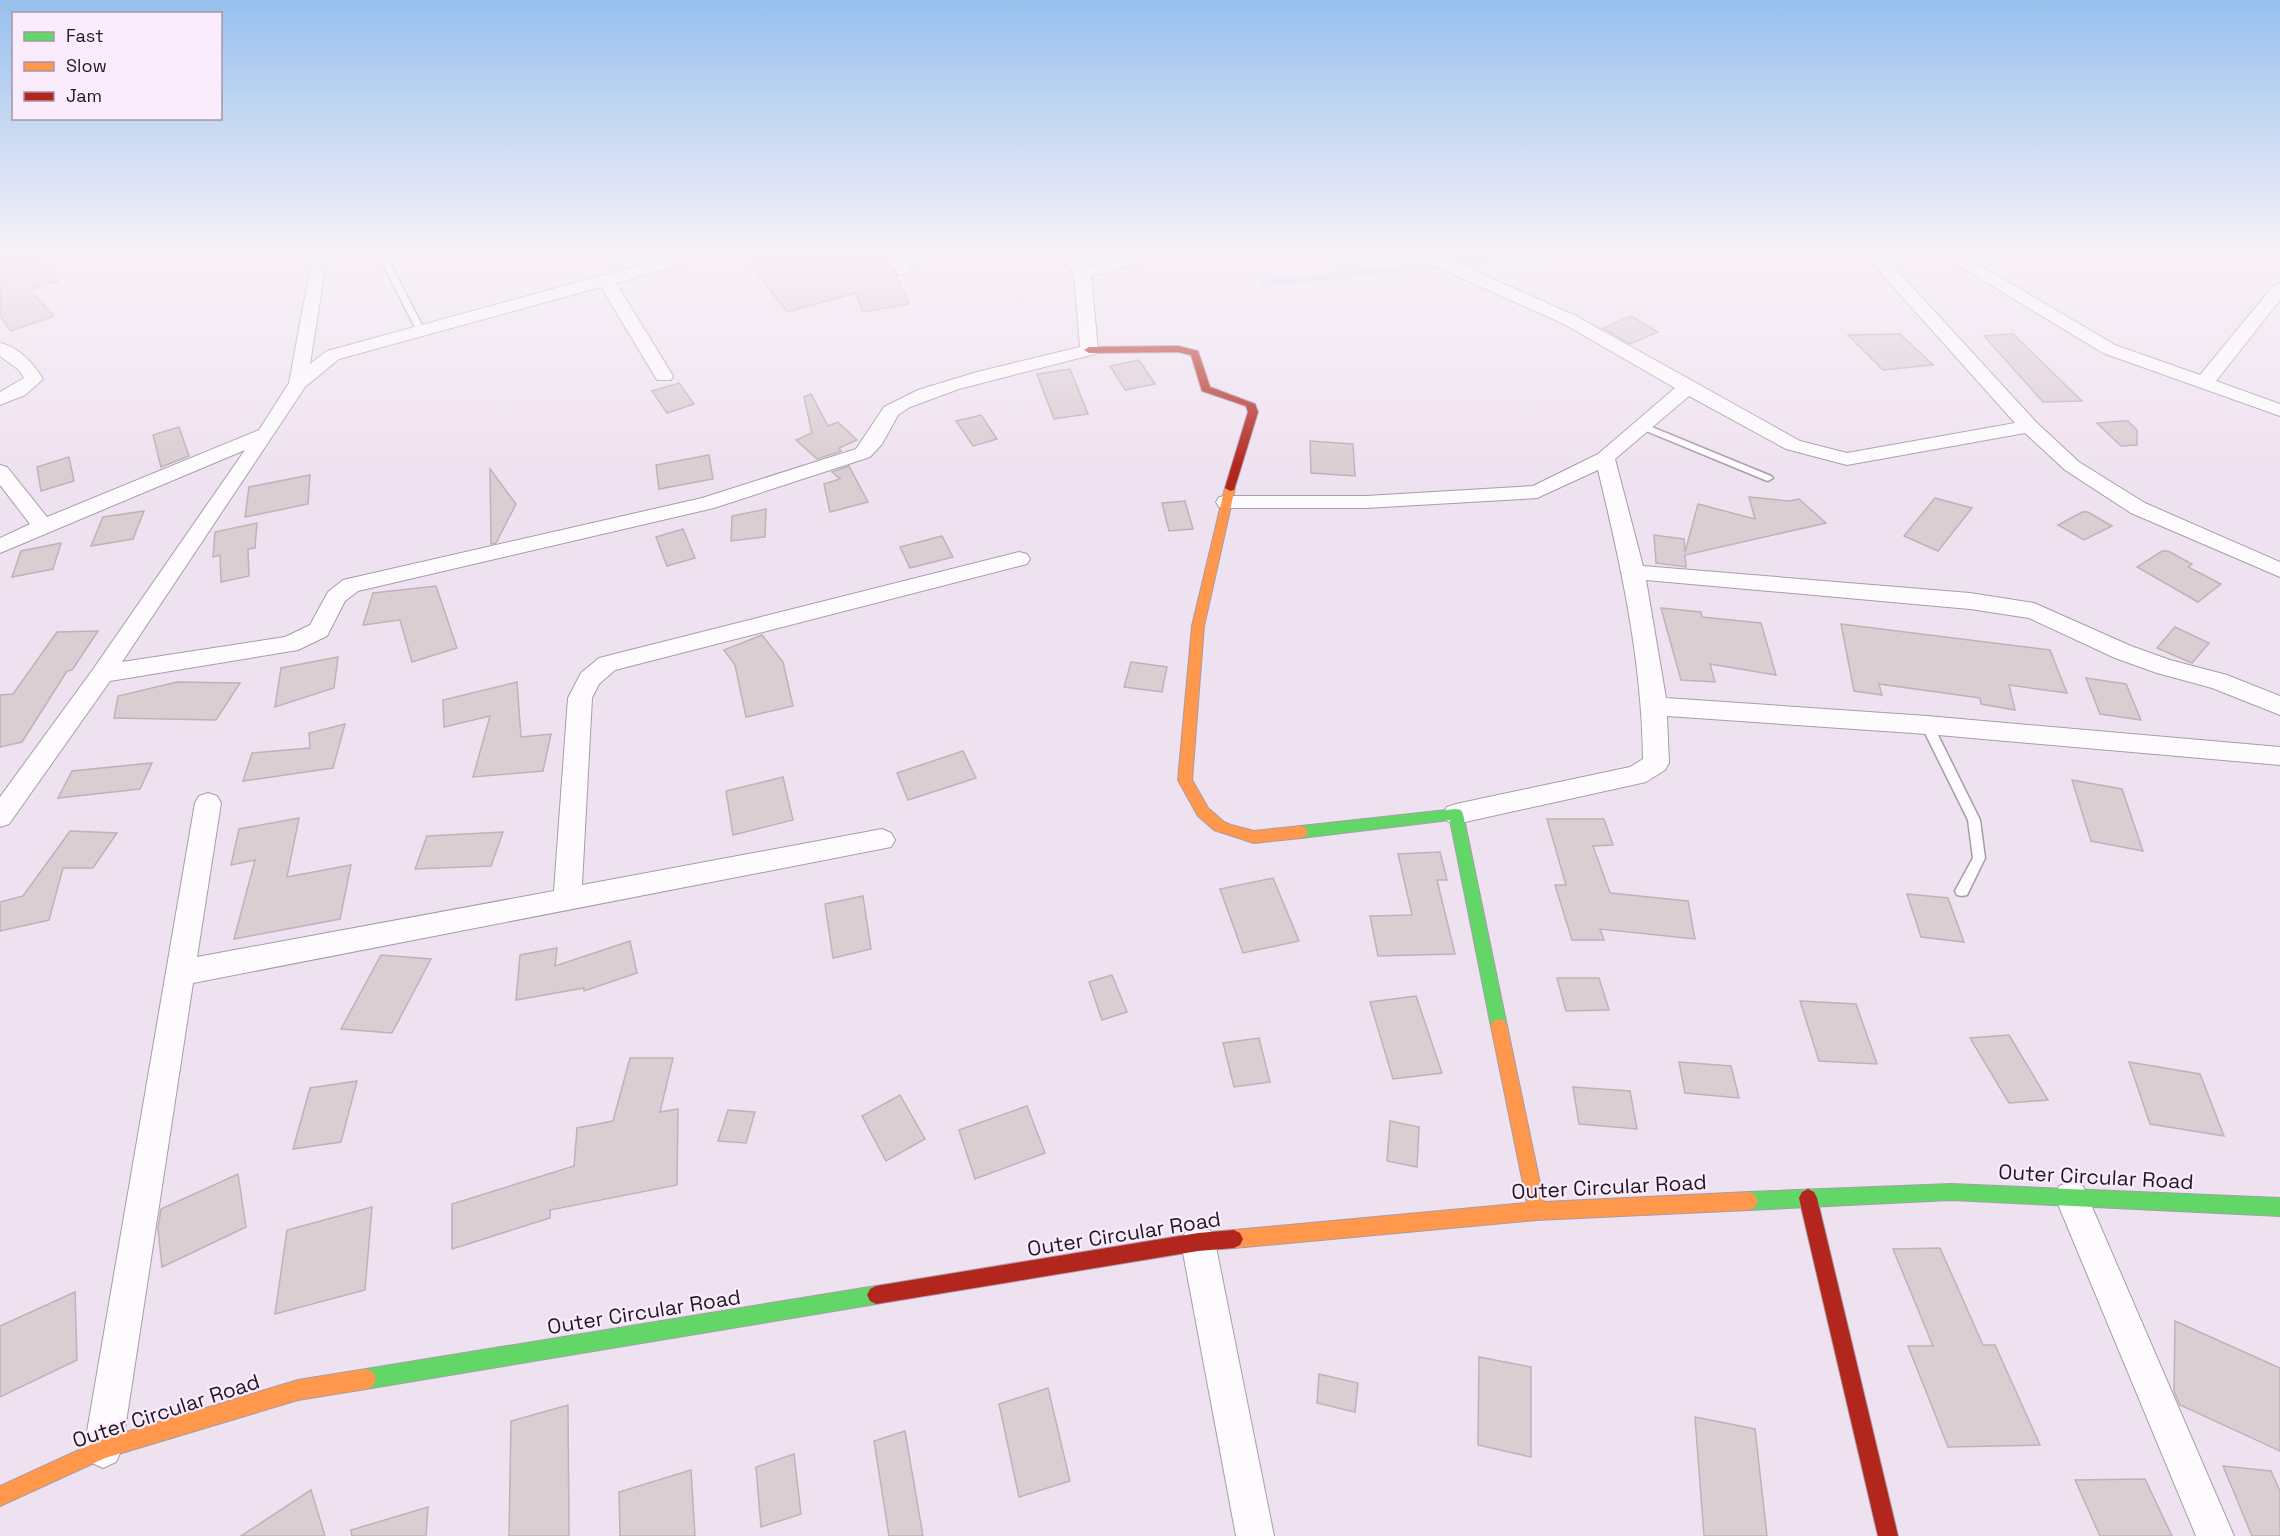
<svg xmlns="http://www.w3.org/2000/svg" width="2280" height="1536" font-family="'Space Grotesk',sans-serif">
  <rect width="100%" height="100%" fill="#efe2f0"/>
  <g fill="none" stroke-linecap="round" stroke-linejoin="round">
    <path stroke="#bfd3f6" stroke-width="7" d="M 1264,283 L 1553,253"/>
  </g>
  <g fill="#dbced3" stroke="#bfb2b8" stroke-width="1.5">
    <path d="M 0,253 L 31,253 L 59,281 L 30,290 L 54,316 L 11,331 L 0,316 Z"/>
    <path d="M 792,253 L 881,253 L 895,273 L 909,304 L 863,312 L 856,293 L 787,312 L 748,262 Z"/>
    <path d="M 1631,316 L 1658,332 L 1630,344 L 1603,328 Z"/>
    <path d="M 1900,334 L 1933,365 L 1883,370 L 1848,335 Z"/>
    <path d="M 2013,334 L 2082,401 L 2043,402 L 1984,336 Z"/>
    <path d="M 1139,360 L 1155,384 L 1125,390 L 1110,366 Z"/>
    <path d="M 1070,369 L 1088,414 L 1054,419 L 1037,374 Z"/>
    <path d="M 679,383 L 694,404 L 667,413 L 652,391 Z"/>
    <path d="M 811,394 L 828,426 L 838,422 L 857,440 L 839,448 L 841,451 L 817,459 L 796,440 L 812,433 L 804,397 Z"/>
    <path d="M 981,415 L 997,439 L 973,446 L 956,421 Z"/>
    <path d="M 2123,421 L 2128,421 L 2137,430 L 2137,445 L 2121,446 L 2097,423 Z"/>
    <path d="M 179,427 L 189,456 L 161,467 L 153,435 Z"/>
    <path d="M 1310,441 L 1353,444 L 1355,476 L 1311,473 Z"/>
    <path d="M 709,455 L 713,479 L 659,489 L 656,465 Z"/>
    <path d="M 69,457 L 74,481 L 41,491 L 37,467 Z"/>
    <path d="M 849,466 L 868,502 L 830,512 L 824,484 L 840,479 L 832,472 Z"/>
    <path d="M 490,469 L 516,504 L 496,543 L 491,544 Z"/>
    <path d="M 310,475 L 308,504 L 245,517 L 249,487 Z"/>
    <path d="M 1749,497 L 1789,501 L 1799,499 L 1826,523 L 1685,555 L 1686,567 L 1656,563 L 1654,535 L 1684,539 L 1685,552 L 1698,504 L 1755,519 Z"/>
    <path d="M 1935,498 L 1972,508 L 1938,551 L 1904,536 Z"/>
    <path d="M 1185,501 L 1193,529 L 1169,531 L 1162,503 Z"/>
    <path d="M 766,509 L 765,537 L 731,541 L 732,516 Z"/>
    <path d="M 144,511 L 133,539 L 91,546 L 103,517 Z"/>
    <path d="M 2082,512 L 2088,512 L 2112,526 L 2084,540 L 2058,525 Z"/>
    <path d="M 257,523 L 255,548 L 248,549 L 249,576 L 221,582 L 220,555 L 213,557 L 215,532 Z"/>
    <path d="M 683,529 L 695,558 L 667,566 L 656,537 Z"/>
    <path d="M 942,536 L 953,557 L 910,568 L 900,547 Z"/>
    <path d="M 61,543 L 53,569 L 12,577 L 21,551 Z"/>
    <path d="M 2162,551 L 2168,551 L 2192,564 L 2188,567 L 2221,584 L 2198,602 L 2137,567 Z"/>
    <path d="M 436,586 L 457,648 L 412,662 L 400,620 L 363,625 L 373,593 Z"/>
    <path d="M 1661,608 L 1701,612 L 1702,617 L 1761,623 L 1776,675 L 1710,664 L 1715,682 L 1681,680 Z"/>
    <path d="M 1841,624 L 2050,650 L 2067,693 L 2009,685 L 2015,710 L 1981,704 L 1980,698 L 1879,684 L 1882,695 L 1854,691 Z"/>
    <path d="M 2175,627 L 2209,643 L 2192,663 L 2157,648 Z"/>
    <path d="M 98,631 L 72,670 L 67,671 L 22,742 L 0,747 L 0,695 L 13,694 L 57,632 Z"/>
    <path d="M 762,635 L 783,662 L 793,706 L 746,717 L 735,665 L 724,650 Z"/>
    <path d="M 338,657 L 334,688 L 275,707 L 281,668 Z"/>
    <path d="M 1131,662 L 1167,667 L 1162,692 L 1124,687 Z"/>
    <path d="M 2086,678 L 2126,684 L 2141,720 L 2100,714 Z"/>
    <path d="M 177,682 L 240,683 L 216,720 L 114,718 L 118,696 Z"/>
    <path d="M 517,682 L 521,737 L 551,734 L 543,771 L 473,777 L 490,716 L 444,727 L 443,700 Z"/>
    <path d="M 345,724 L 333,768 L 243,781 L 252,753 L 310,748 L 309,733 Z"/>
    <path d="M 963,751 L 976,778 L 908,800 L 897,773 Z"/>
    <path d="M 152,763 L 140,789 L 58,798 L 72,771 Z"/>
    <path d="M 783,777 L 793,820 L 733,835 L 726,791 Z"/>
    <path d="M 2072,780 L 2122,789 L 2143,851 L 2091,841 Z"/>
    <path d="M 299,818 L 287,877 L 351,865 L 340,919 L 234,939 L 255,860 L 231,865 L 239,829 Z"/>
    <path d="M 1547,819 L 1604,819 L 1613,845 L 1593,846 L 1610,893 L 1688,901 L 1695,939 L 1600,929 L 1604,940 L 1572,940 L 1555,885 L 1566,885 Z"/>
    <path d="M 70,831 L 117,833 L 93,868 L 63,868 L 49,920 L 0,931 L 0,902 L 23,896 Z"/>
    <path d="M 503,832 L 491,866 L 415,869 L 427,836 Z"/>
    <path d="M 1440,852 L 1447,880 L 1437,880 L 1455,954 L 1378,956 L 1370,916 L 1412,915 L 1398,854 Z"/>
    <path d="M 1273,878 L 1299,941 L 1243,953 L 1220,889 Z"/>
    <path d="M 1907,894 L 1948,898 L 1964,942 L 1921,937 Z"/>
    <path d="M 863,896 L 871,949 L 833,958 L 825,904 Z"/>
    <path d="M 630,941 L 637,973 L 584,991 L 584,988 L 516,1000 L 520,955 L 557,948 L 555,966 Z"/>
    <path d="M 381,955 L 431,959 L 392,1033 L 341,1029 Z"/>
    <path d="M 1112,975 L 1127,1012 L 1102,1020 L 1089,982 Z"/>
    <path d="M 1557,978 L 1599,978 L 1609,1010 L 1566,1011 Z"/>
    <path d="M 1416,996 L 1442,1073 L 1393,1079 L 1370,1002 Z"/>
    <path d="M 1800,1001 L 1856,1004 L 1877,1064 L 1819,1061 Z"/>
    <path d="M 2009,1035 L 2048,1100 L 2009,1103 L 1970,1038 Z"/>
    <path d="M 1259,1038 L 1270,1082 L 1234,1087 L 1223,1043 Z"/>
    <path d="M 630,1058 L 673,1058 L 660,1112 L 678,1109 L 677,1185 L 550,1210 L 550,1218 L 452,1249 L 452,1204 L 574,1166 L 577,1128 L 613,1121 Z"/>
    <path d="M 1679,1062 L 1731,1066 L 1739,1098 L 1685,1093 Z"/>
    <path d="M 2129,1062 L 2200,1074 L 2224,1136 L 2150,1124 Z"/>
    <path d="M 357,1081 L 341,1142 L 293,1149 L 310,1088 Z"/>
    <path d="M 1573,1087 L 1630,1091 L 1637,1129 L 1579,1124 Z"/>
    <path d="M 900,1095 L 925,1139 L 886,1161 L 862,1116 Z"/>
    <path d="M 1027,1106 L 1045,1153 L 975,1179 L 959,1130 Z"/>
    <path d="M 728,1110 L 755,1112 L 746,1143 L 718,1141 Z"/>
    <path d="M 1390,1121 L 1419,1127 L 1417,1167 L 1387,1161 Z"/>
    <path d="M 238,1174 L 246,1227 L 162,1267 L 158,1228 L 161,1209 Z"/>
    <path d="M 372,1207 L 365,1290 L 275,1314 L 287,1230 Z"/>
    <path d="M 1940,1248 L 1983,1345 L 1995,1345 L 2040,1445 L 1948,1447 L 1908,1346 L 1933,1346 L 1893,1249 Z"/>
    <path d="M 75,1292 L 77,1360 L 0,1397 L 0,1326 Z"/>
    <path d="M 2175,1321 L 2280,1368 L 2280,1451 L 2180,1405 L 2174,1391 Z"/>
    <path d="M 1479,1357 L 1531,1367 L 1531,1457 L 1478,1445 Z"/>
    <path d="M 1319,1374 L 1358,1383 L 1355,1412 L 1317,1403 Z"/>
    <path d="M 1048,1388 L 1070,1481 L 1019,1497 L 999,1404 Z"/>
    <path d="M 568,1405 L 569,1536 L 509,1536 L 511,1421 Z"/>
    <path d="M 1695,1417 L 1755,1429 L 1767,1536 L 1704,1536 Z"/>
    <path d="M 905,1431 L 923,1536 L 889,1536 L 874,1441 Z"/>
    <path d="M 794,1454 L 801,1514 L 761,1527 L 756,1467 Z"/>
    <path d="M 2223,1466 L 2271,1471 L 2280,1491 L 2280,1536 L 2252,1536 Z"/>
    <path d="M 691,1470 L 695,1536 L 620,1536 L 619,1492 Z"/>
    <path d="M 2145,1479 L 2172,1536 L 2100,1536 L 2075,1480 Z"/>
    <path d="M 311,1490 L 325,1536 L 241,1536 Z"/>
    <path d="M 428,1507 L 426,1536 L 352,1536 L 351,1530 Z"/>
  </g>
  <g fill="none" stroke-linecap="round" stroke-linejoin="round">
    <defs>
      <g id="lane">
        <path d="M 377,253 L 385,253 L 425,331 L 424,333 L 417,331 Z"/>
        <path d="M 1642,423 L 1771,476 L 1773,478 L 1768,481 L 1765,480 L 1639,428 L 1637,426 Z"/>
        <path d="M 1927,721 L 1933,725 L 1980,820 L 1985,858 L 1967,895 L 1962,896 L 1957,895 L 1955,891 L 1973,858 L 1968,820 L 1921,725 Z"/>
      </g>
      <g id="street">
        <path d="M 684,253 L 712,253 L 710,257 L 616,283 L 673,376 L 671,380 L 657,380 L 601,287 L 339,359 L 305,387 L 122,662 L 285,637 L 310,625 L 328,592 L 343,580 L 702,498 L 856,449 L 884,407 L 918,390 L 977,372 L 1080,347 L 1074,274 L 1054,253 L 1072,253 L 1086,267 L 1138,253 L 1167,253 L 1165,257 L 1091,276 L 1098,350 L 1095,354 L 959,389 L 910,407 L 898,415 L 882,444 L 870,457 L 714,508 L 358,591 L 345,601 L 327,636 L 298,650 L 110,681 L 9,824 L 0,827 L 0,797 L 94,668 L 245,450 L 0,553 L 0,538 L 30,524 L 0,485 L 0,465 L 7,467 L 47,517 L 259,430 L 289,383 L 311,264 L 317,263 L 325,268 L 310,364 L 327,351 Z"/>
        <path d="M 883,253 L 900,253 L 912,270 L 904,275 L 898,274 Z"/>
        <path d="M 1412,253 L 1435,253 L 1576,316 L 1800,441 L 1847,453 L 2015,423 L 1863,253 L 1881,253 L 2036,422 L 2079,462 L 2145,503 L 2280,562 L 2280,577 L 2131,513 L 2065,470 L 2025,433 L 1847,465 L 1786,449 L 1689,396 L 1615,459 L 1643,566 L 1970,593 L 2034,603 L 2131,646 L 2170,660 L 2227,675 L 2280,696 L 2280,715 L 2212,688 L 2157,673 L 2115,658 L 2029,618 L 1970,609 L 1646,580 L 1666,698 L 1927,716 L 2280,747 L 2280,765 L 1927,734 L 1667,716 L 1669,763 L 1665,770 L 1646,782 L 1456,824 L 1447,821 L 1443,814 L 1447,807 L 1456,804 L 1630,767 L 1643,759 C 1642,660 1621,565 1598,470 L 1537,498 L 1366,508 L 1226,508 L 1219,507 L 1216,502 L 1219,497 L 1226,496 L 1366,496 L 1533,486 L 1598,454 L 1675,388 L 1564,324 L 1414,257 Z"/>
        <path d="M 1938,253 L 1959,253 L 2115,345 L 2200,375 L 2274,285 L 2280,284 L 2280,300 L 2216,381 L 2280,404 L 2280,416 L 2103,353 Z"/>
        <path d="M 0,343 C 19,347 33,363 43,379 L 25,395 L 0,405 L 0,392 L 24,378 L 19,370 L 0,356 Z"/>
        <path d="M 1019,552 L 1027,554 L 1030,559 L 1027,564 L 615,670 L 599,684 L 592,698 L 582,885 L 882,829 L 891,833 L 895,840 L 891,847 L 193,983 L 122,1449 L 116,1462 L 103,1468 L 90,1462 L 84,1449 L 195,803 L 199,796 L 208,793 L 217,796 L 221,803 L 197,957 L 554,891 L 568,698 L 581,673 L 599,658 Z"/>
        <path d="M 2071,1181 L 2083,1186 L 2234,1536 L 2196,1536 L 2055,1197 L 2059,1186 Z"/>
        <path d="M 1198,1225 L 1210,1230 L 1215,1242 L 1274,1536 L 1236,1536 L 1181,1242 L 1186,1230 Z"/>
      </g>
      <g id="fast">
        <path d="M 1456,809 L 1461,810 L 1463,814 L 1507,1026 L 1505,1031 L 1499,1033 L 1493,1031 L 1491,1026 L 1450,820 L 1301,838 L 1296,836 L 1294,832 L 1296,828 L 1301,826 Z"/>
        <path d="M 1951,1184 L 2280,1198 L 2280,1216 L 1951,1200 L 1749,1210 L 1743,1207 L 1740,1201 L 1743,1195 L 1749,1192 Z"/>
        <path d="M 876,1286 L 882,1289 L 885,1295 L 882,1301 L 876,1304 L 366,1389 L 359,1386 L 356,1379 L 359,1372 L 366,1369 Z"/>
      </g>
      <g id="slow">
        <path d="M 1230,485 L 1235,488 L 1204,626 L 1192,780 L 1208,808 L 1224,822 L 1231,825 L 1254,831 L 1301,826 L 1306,828 L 1308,832 L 1306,836 L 1301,838 L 1254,843 L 1214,830 L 1198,816 L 1178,780 L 1192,626 L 1225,488 Z"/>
        <path d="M 1499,1019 L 1505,1021 L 1507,1026 L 1544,1202 L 1749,1192 L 1755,1195 L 1758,1201 L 1755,1207 L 1749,1210 L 1537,1220 L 1234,1248 L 1228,1245 L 1225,1239 L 1228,1233 L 1234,1230 L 1527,1203 L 1491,1026 L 1493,1021 Z"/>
        <path d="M 366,1369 L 373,1372 L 376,1379 L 373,1386 L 366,1389 L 298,1400 L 105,1458 L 0,1506 L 0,1486 L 103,1439 L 298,1380 Z"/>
      </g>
      <g id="jam">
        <path d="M 1178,346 L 1198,351 L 1210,387 L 1255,404 L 1258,412 L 1234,490 L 1230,491 L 1225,488 L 1248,412 L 1246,406 L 1202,391 L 1191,355 L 1178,352 L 1089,353 L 1084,350 L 1089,347 Z"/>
        <path d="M 1808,1189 L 1814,1192 L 1817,1198 L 1898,1536 L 1878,1536 L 1799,1198 L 1802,1192 Z"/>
        <path d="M 1234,1230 L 1240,1233 L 1243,1239 L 1240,1245 L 1234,1248 L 1198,1251 L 876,1304 L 870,1301 L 867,1295 L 870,1289 L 876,1286 L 1198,1233 Z"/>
      </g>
    </defs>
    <use href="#lane" stroke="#a79da8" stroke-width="3"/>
    <use href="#street" stroke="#a79da8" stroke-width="2"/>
    <use href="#fast" stroke="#a79da8" stroke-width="2"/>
    <use href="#slow" stroke="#a79da8" stroke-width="2"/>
    <use href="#jam" stroke="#a79da8" stroke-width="2"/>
    <use href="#lane" fill="#fdfbfd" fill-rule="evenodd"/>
    <use href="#street" fill="#fdfbfd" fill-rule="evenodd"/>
    <use href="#fast" fill="#63d668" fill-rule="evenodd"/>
    <use href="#slow" fill="#ff974d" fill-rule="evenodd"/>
    <use href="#jam" fill="#b3261e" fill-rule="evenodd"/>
  </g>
  <linearGradient id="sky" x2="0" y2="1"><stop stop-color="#97c0ee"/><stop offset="0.54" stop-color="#f8f2f8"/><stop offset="1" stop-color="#f8f2f8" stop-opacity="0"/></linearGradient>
  <rect width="2280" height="468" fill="url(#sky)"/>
  <g text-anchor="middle" stroke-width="4.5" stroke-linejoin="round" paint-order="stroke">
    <g font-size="21" fill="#201721" stroke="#fbecfd">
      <text transform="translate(2096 1177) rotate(3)" y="7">Outer Circular Road</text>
      <text transform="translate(1609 1187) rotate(-3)" y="7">Outer Circular Road</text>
      <text transform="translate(1124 1234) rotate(-9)" y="7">Outer Circular Road</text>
      <text transform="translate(644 1312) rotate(-9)" y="7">Outer Circular Road</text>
      <text transform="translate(166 1411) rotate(-18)" y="7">Outer Circular Road</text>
    </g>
  </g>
  <rect x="12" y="12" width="210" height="108" fill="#fbecfd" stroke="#a397a5" stroke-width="1.5"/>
  <rect x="24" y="32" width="30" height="9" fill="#63d668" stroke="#a397a5" stroke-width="1.5"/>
  <text x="66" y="42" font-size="18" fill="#201721">Fast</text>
  <rect x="24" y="62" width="30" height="9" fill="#ff974d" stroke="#a397a5" stroke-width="1.5"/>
  <text x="66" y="72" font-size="18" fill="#201721">Slow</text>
  <rect x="24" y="92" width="30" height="9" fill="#b3261e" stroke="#a397a5" stroke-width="1.5"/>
  <text x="66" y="102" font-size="18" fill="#201721">Jam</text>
</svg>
